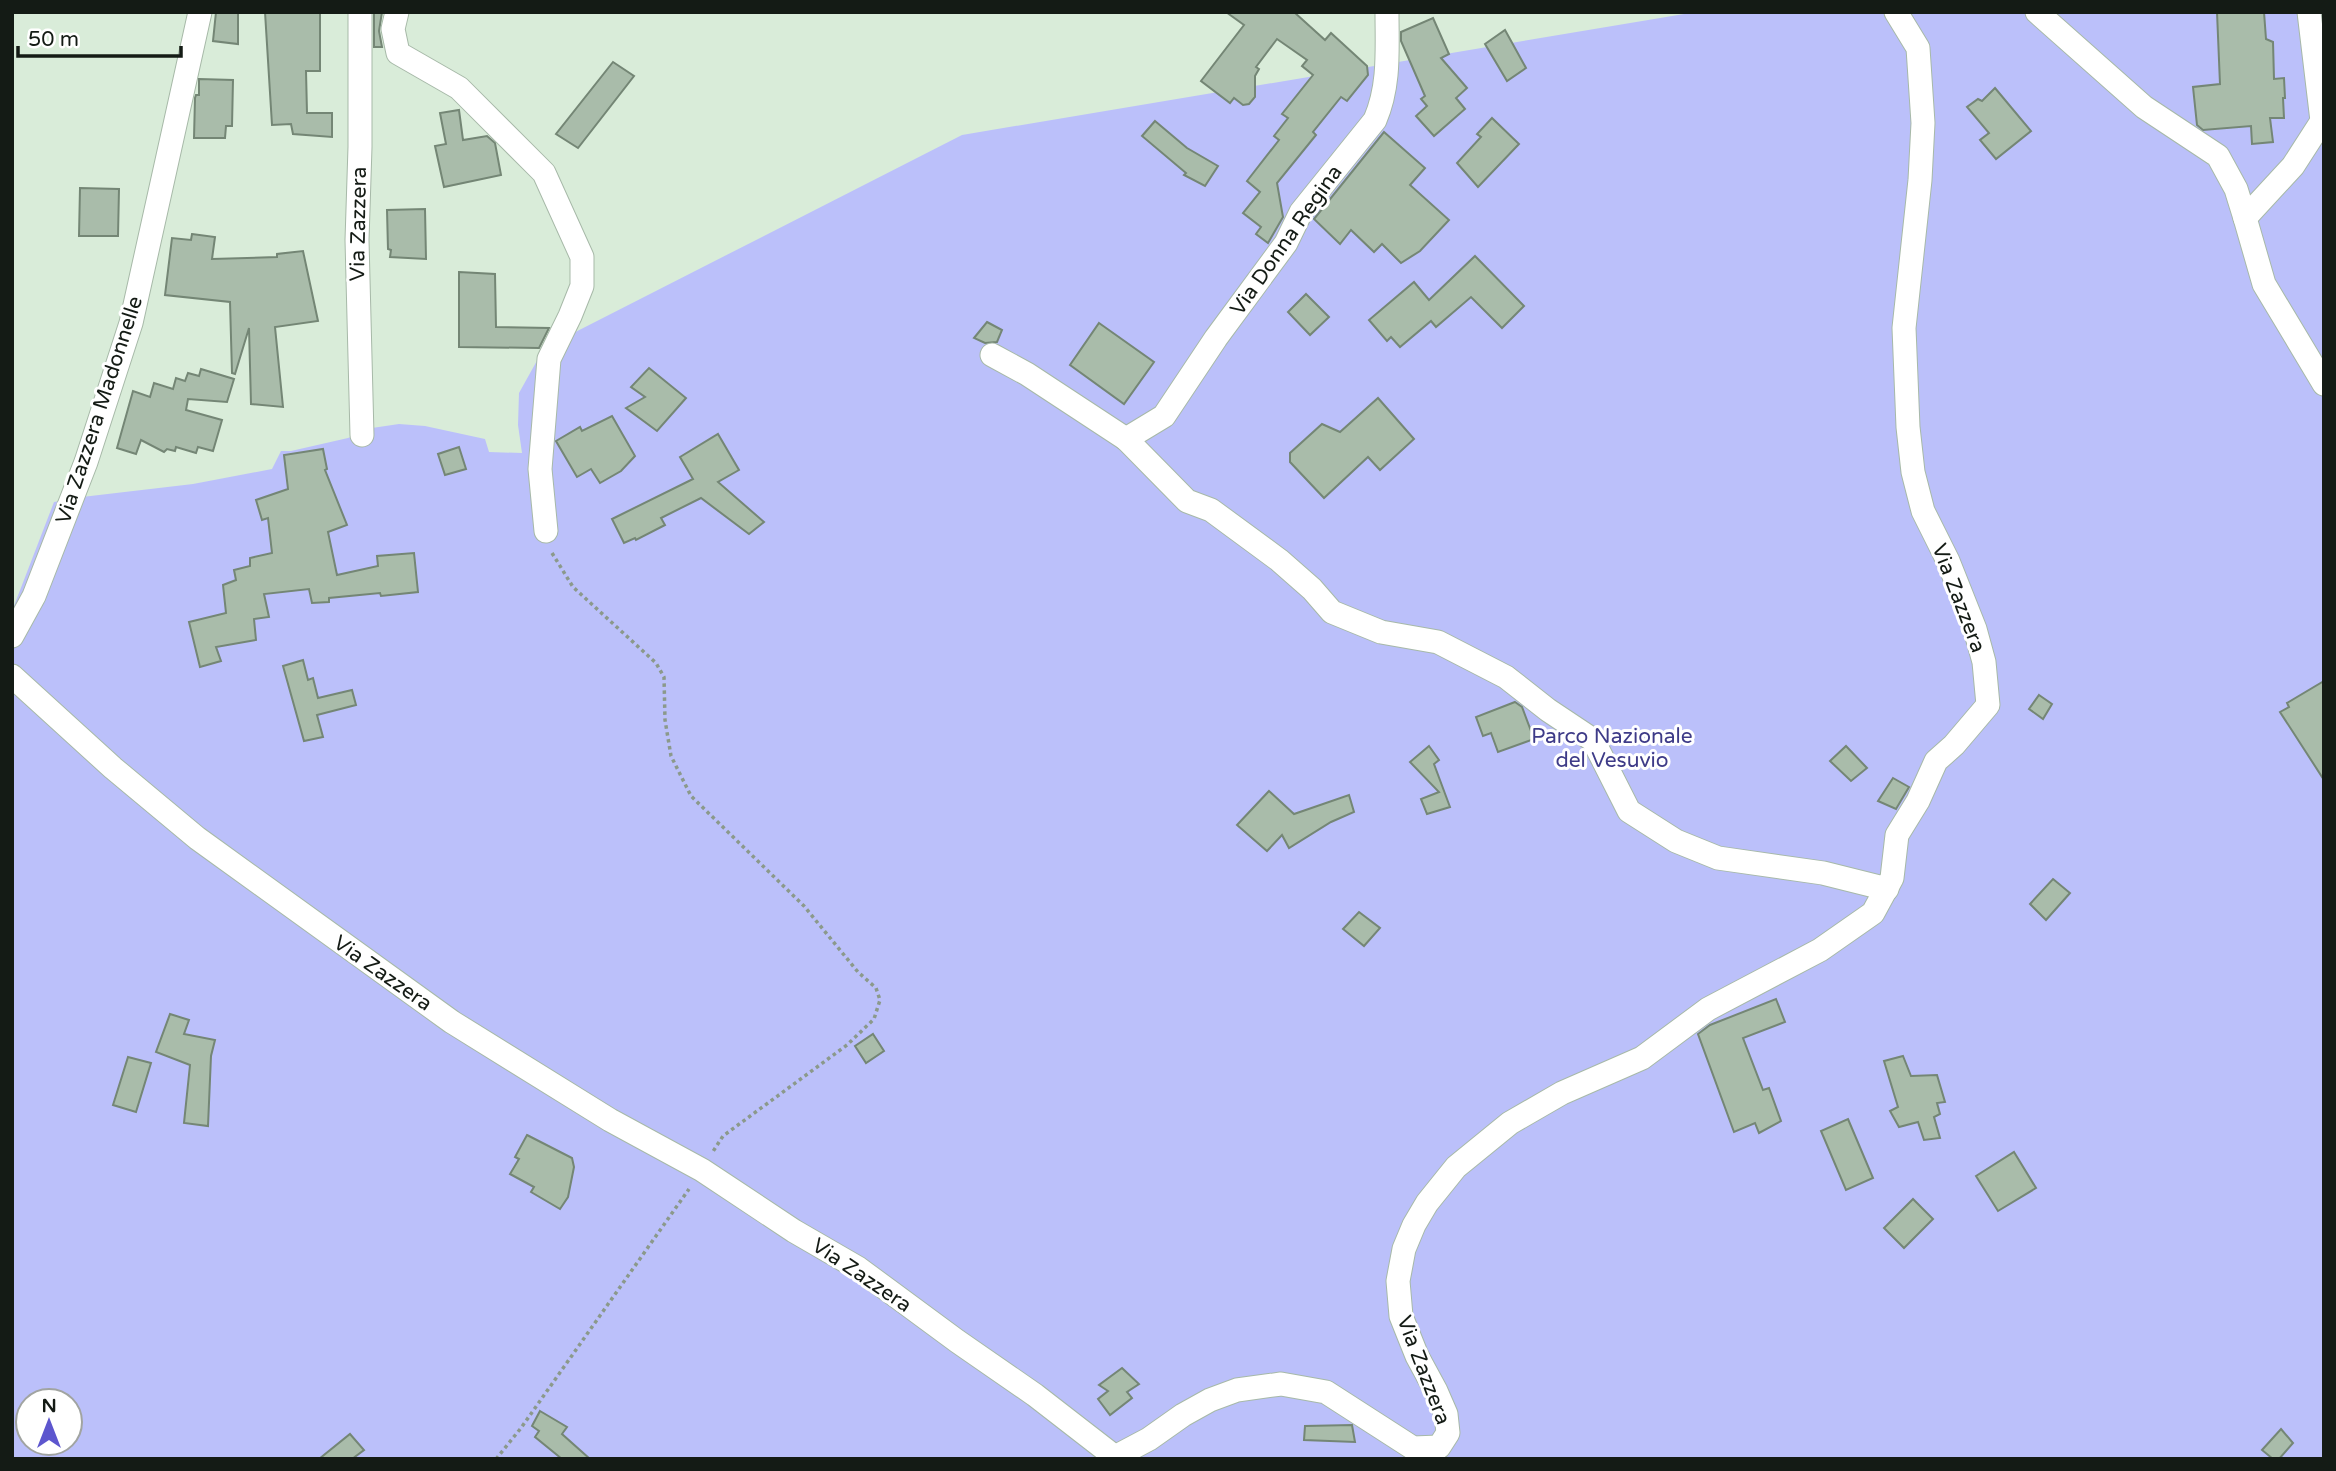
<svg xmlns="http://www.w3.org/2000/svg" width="2336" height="1471" font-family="'Varela Round',sans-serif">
  <rect width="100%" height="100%" fill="#d9ecd9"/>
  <path fill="#bbc0fa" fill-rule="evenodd" d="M 1696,12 L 2324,12 L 2324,1459 L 12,1459 L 12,611 L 54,502 L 82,497 L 193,484 L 272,469 L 281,451 L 291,451 L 348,438 L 372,428 L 399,424 L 425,426 L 485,439 L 489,452 L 522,453 L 518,425 L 519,393 L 544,348 L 962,135 ZM 28,1401 L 70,1401 L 70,1443 L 28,1443 Z"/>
  <g fill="#a9bcaa" stroke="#748675" stroke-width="2">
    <path d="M 216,12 L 238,12 L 238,44 L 213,41 Z"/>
    <path d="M 265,12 L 320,12 L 320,71 L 306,71 L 307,113 L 332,113 L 332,137 L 293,134 L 291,124 L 272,125 Z"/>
    <path d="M 374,12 L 382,12 L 379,31 L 382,47 L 374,47 Z"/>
    <path d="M 1226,12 L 1294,12 L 1325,40 L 1331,33 L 1367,66 L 1368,75 L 1347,101 L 1341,97 L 1313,132 L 1316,135 L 1277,183 L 1283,217 L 1268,243 L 1256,234 L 1261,227 L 1243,213 L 1260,192 L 1247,181 L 1279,140 L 1274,136 L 1288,118 L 1282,114 L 1313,75 L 1302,66 L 1307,60 L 1277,39 L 1256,67 L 1259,69 L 1255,76 L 1255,97 L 1249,104 L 1243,105 L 1234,98 L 1230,103 L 1201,81 L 1244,25 Z"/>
    <path d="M 2217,12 L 2264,12 L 2266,39 L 2273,42 L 2274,79 L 2284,78 L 2285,98 L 2283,98 L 2284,118 L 2270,118 L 2273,142 L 2252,144 L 2251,126 L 2203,130 L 2197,125 L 2193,87 L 2220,84 Z"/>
    <path d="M 1433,18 L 1449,54 L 1441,58 L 1467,88 L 1456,98 L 1465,109 L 1434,136 L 1416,116 L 1427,106 L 1421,99 L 1425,96 L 1401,41 L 1401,32 Z"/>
    <path d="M 1505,30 L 1526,68 L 1507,81 L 1485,44 Z"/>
    <path d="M 613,62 L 634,76 L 578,148 L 556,134 Z"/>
    <path d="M 199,79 L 233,80 L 232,126 L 226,126 L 225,138 L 194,138 L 195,98 L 196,95 L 199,95 Z"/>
    <path d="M 1995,88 L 2031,131 L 1996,159 L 1980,140 L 1989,133 L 1967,107 L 1978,99 L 1982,101 Z"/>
    <path d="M 459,110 L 463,140 L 487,136 L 495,143 L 501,175 L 444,187 L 435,146 L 446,144 L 440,113 Z"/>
    <path d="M 1492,118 L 1519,144 L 1478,187 L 1457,163 L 1481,137 L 1477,134 Z"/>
    <path d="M 1155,121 L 1187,148 L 1218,166 L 1205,186 L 1184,175 L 1186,173 L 1142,136 Z"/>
    <path d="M 1384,132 L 1425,168 L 1410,185 L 1449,220 L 1420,251 L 1401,263 L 1382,244 L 1374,252 L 1351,230 L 1340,244 L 1314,219 Z"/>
    <path d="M 80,188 L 119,189 L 118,236 L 79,236 Z"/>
    <path d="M 425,209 L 426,259 L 390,257 L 391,250 L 388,249 L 387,210 Z"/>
    <path d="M 192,234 L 215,237 L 212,259 L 277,257 L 277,254 L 303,251 L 318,321 L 275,327 L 283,407 L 251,404 L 249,328 L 235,374 L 232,373 L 230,302 L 165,295 L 172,238 L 191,240 Z"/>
    <path d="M 1475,256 L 1524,306 L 1502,328 L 1471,297 L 1436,327 L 1431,321 L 1400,347 L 1391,337 L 1387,341 L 1369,320 L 1414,282 L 1429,300 Z"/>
    <path d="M 459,272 L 495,274 L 496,327 L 549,328 L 539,348 L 459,347 Z"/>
    <path d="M 1306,294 L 1329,317 L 1310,335 L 1288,312 Z"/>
    <path d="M 987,322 L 1002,330 L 997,342 L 985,343 L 974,338 Z"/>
    <path d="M 1099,323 L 1154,362 L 1124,404 L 1070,365 Z"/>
    <path d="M 649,368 L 686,398 L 657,431 L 626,408 L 645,397 L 631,387 Z"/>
    <path d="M 201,369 L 234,379 L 227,402 L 188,399 L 186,410 L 222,420 L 213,451 L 198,447 L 196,453 L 176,447 L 175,451 L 167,449 L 164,452 L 141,440 L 136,454 L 117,448 L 133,391 L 150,397 L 154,383 L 173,389 L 176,378 L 185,381 L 188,373 L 199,376 Z"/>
    <path d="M 1378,398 L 1414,439 L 1380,470 L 1368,457 L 1324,498 L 1290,462 L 1290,453 L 1322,424 L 1340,432 Z"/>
    <path d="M 612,416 L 635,456 L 621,471 L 600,483 L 591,469 L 577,477 L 556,441 L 580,427 L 582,431 Z"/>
    <path d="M 718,434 L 739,470 L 718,482 L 764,522 L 749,534 L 701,498 L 661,518 L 665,525 L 636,540 L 635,538 L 624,543 L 612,519 L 693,479 L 680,457 Z"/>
    <path d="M 459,447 L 466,469 L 445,475 L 438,454 Z"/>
    <path d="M 323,449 L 327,469 L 325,470 L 347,525 L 328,532 L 337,575 L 378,566 L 377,556 L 414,553 L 418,592 L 381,596 L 380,593 L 329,598 L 329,602 L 312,603 L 309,589 L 264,594 L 269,617 L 254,619 L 256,640 L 216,647 L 221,661 L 200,667 L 189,622 L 226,613 L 223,585 L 236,580 L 234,570 L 250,566 L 250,558 L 272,553 L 268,518 L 262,520 L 256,500 L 288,489 L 284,455 Z"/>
    <path d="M 303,660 L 308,680 L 313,678 L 318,698 L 352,690 L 356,705 L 317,715 L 323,737 L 304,741 L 283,666 Z"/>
    <path d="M 2324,681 L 2324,780 L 2280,712 L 2289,707 L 2287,703 Z"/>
    <path d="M 2039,695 L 2052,704 L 2043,719 L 2029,709 Z"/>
    <path d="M 1515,702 L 1522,707 L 1534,739 L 1498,752 L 1491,733 L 1483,736 L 1476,717 Z"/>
    <path d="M 1429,746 L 1439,760 L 1434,764 L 1450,807 L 1427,814 L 1421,799 L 1439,792 L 1410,762 Z"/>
    <path d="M 1846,746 L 1867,768 L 1851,781 L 1830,761 Z"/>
    <path d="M 1893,778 L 1909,787 L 1896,809 L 1878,801 Z"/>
    <path d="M 1269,791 L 1294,814 L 1349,795 L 1354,812 L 1331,822 L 1289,848 L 1282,835 L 1267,851 L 1237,825 Z"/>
    <path d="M 2053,879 L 2070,893 L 2046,920 L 2030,904 Z"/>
    <path d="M 1359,912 L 1380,928 L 1364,946 L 1343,929 Z"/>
    <path d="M 1776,999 L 1785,1022 L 1743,1038 L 1763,1090 L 1769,1088 L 1781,1121 L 1759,1133 L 1755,1123 L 1734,1132 L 1698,1034 L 1710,1025 Z"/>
    <path d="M 170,1014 L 189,1020 L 184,1034 L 215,1040 L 211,1056 L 208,1126 L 184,1123 L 190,1065 L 156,1052 Z"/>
    <path d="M 873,1034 L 884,1051 L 866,1063 L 855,1046 Z"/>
    <path d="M 1903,1056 L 1911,1076 L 1937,1075 L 1945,1102 L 1937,1103 L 1940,1114 L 1934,1117 L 1940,1138 L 1924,1140 L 1918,1122 L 1899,1127 L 1890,1111 L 1898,1107 L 1884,1061 Z"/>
    <path d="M 128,1057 L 151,1063 L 136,1112 L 113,1105 Z"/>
    <path d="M 1848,1119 L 1873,1178 L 1846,1190 L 1821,1131 Z"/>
    <path d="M 527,1135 L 572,1158 L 574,1167 L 568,1197 L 560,1209 L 531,1192 L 534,1187 L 510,1174 L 519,1159 L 515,1157 Z"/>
    <path d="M 2014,1152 L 2036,1188 L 1998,1211 L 1976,1176 Z"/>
    <path d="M 1913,1199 L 1933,1219 L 1904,1248 L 1884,1228 Z"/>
    <path d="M 1122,1368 L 1139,1384 L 1127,1392 L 1132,1398 L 1110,1415 L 1098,1399 L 1108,1391 L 1099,1385 Z"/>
    <path d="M 540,1411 L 567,1427 L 562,1434 L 590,1459 L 562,1459 L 535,1437 L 539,1431 L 532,1426 Z"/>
    <path d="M 1352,1425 L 1355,1442 L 1304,1440 L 1305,1426 Z"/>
    <path d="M 2281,1429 L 2293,1443 L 2279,1459 L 2273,1459 L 2262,1450 Z"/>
    <path d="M 350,1434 L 364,1450 L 352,1459 L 319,1459 Z"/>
  </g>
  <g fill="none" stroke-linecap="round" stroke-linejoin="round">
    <defs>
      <g id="street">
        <path d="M 360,12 L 360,147 L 357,240 L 362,435"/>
        <path d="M 397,12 L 393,29 L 398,53 L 459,88 L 544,173 L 582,257 L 582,286 L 570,316 L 549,359 L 540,469 L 546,531"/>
        <path d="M 2037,12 L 2144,107 L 2218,156 L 2236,189 L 2245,218"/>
        <path d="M 2309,12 L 2322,121 L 2293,166 L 2245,218 L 2264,284 L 2324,384"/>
        <path d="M 992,355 L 1027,374 L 1126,439 L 1187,501 L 1211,510 L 1279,560 L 1312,589 L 1332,612 L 1381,632 L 1438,642 L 1506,677 L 1548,710 L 1593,740 L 1629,811 L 1676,841 L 1718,858 L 1823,873 L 1887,889"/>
        <path d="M 1126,439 L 1164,416 L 1216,338 L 1286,243 L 1301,212 L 1375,120 C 1390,85 1387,50 1387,12"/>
        <path d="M 12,636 L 34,596 L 86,462 L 131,323 L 200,12"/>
        <path d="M 12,676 L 113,768 L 197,838 L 452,1022 L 610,1120 L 702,1170 L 794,1231 L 858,1268 L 957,1341 L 1035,1395 L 1115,1457 L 1149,1439 L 1183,1415 L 1210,1400 L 1237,1390 L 1281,1384 L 1326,1392 L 1413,1448 L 1439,1447 L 1448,1433 L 1446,1414 L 1436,1391 L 1417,1356 L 1401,1316 L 1398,1281 L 1404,1249 L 1414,1225 L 1427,1203 L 1456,1167 L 1510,1123 L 1562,1093 L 1642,1058 L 1708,1009 L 1820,950 L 1873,913 L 1892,878 L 1897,835 L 1918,801 L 1936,761 L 1954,745 L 1988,705 L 1984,662 L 1975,629 L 1948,561 L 1923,511 L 1913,472 L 1908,427 L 1904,328 L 1920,180 L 1923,123 L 1918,48 L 1896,12"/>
      </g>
    </defs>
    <use href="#street" stroke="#a7b9a8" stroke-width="25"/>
    <g stroke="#8b998b" stroke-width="3.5" stroke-dasharray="3.5 3.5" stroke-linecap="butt">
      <path d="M 552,553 L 573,587 L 656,663 L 664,677 L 665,720 L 671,756 L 691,796 L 804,906 L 858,972 L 876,988 L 880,1000 L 874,1019 L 847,1045 L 723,1136 L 712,1153"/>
      <path d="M 496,1459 L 521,1428 L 689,1189"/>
    </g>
    <use href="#street" stroke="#fff" stroke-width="23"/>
  </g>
  <g text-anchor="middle" stroke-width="6" stroke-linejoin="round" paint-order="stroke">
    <g font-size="21" fill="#141b15" stroke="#fff">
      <text transform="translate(358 224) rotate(-89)" y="7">Via Zazzera</text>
      <text transform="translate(1286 240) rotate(-55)" y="7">Via Donna Regina</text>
      <text transform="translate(99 410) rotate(-72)" y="7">Via Zazzera Madonnelle</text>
      <text transform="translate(1959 598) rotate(69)" y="7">Via Zazzera</text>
      <text transform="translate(383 973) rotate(35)" y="7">Via Zazzera</text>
      <text transform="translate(862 1275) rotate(34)" y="7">Via Zazzera</text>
      <text transform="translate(1424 1370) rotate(69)" y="7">Via Zazzera</text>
    </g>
    <g font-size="21" fill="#3e3b88" stroke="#fff">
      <text x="1612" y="743">Parco Nazionale<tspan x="1612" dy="24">del Vesuvio</tspan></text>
    </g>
  </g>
  <rect width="2336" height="1471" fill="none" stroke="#141b15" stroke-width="28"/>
  <g transform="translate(49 1422)"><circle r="33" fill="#ffffff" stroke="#a1a4a1" stroke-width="2"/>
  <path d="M0-5L12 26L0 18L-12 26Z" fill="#5d56ce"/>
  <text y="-10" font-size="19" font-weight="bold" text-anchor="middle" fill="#141b15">N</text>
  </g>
  <path d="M18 46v10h163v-10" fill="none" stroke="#141b15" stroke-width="3.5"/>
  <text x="28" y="46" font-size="21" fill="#141b15" stroke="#ffffff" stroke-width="5" paint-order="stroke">50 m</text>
</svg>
